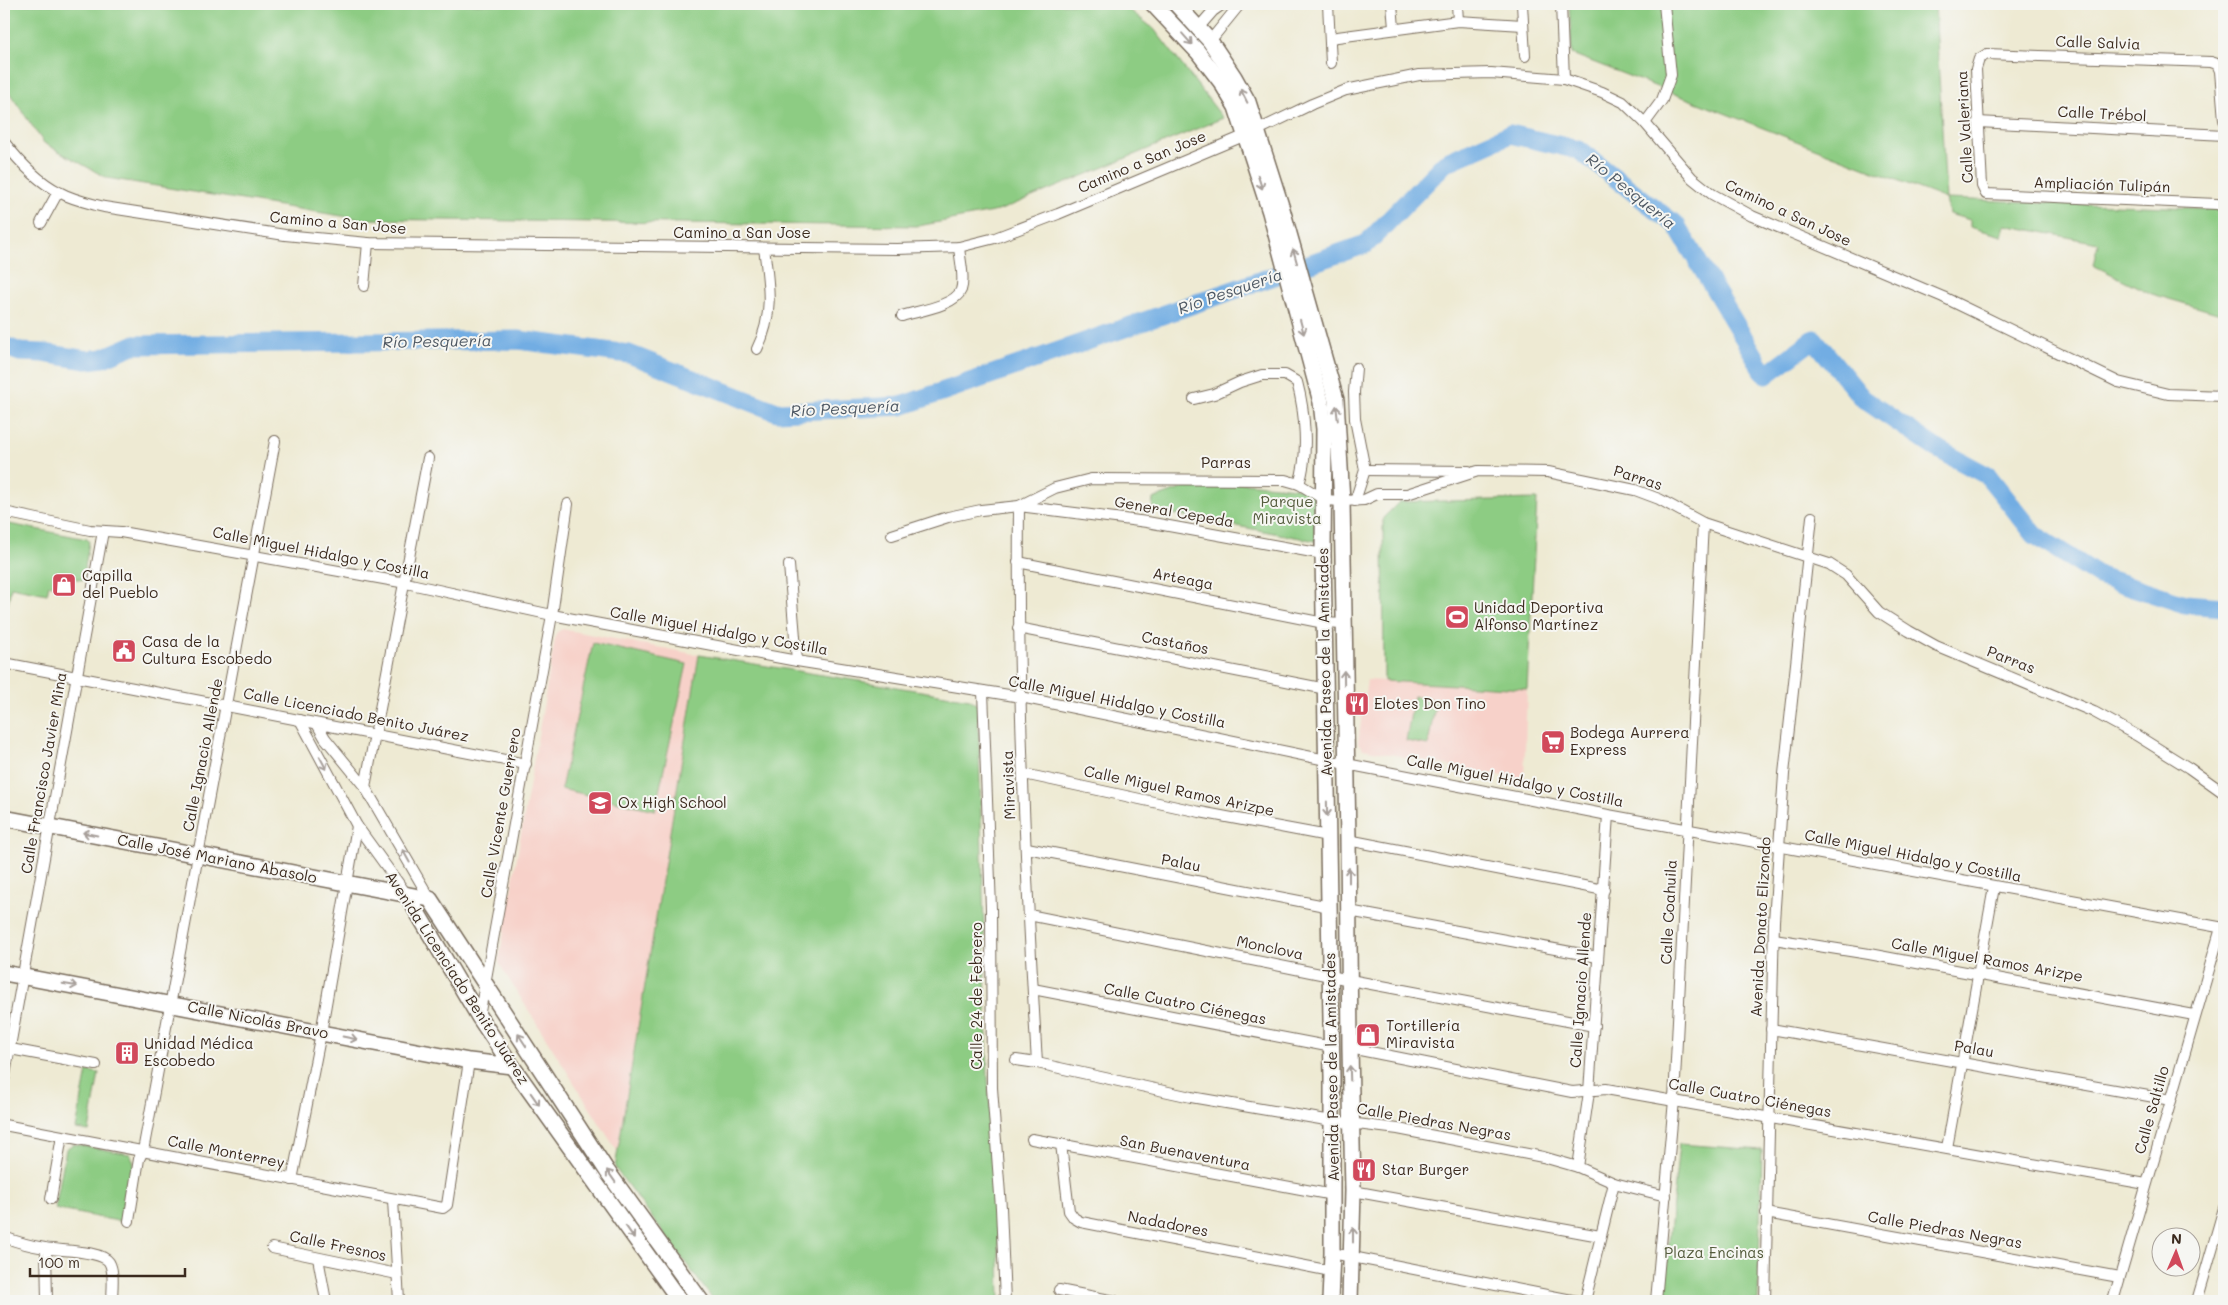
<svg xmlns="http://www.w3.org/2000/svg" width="2228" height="1305" font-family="Mali,sans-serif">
  <rect width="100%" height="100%" fill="#f6f6f2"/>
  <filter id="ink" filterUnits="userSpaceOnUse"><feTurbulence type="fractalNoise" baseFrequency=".02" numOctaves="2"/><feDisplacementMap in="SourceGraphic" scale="10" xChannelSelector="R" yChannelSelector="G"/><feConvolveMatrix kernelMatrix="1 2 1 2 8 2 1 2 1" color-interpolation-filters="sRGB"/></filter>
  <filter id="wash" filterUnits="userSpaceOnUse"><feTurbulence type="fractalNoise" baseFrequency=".0096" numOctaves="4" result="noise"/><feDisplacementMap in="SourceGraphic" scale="20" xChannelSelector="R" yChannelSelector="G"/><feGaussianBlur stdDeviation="1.12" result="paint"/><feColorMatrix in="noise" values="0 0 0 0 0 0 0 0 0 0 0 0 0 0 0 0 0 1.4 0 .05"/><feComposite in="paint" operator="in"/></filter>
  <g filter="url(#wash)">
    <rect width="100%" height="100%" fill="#eeead3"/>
    <g fill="#f7d1c9">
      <path d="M 562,629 L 699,655 L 617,1151 L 500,965 L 499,960 L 556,633 Z"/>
      <path d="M 1367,680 L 1527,689 L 1524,780 L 1363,749 L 1358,743 Z"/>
    </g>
    <g fill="#8dcc83" stroke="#647b50">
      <path d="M 4,4 L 1122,4 L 1154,29 L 1223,118 L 998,211 L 918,226 L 360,219 L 107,178 L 44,143 L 4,85 Z"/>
      <path d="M 1569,4 L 1935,4 L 1946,199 L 2224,209 L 2224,315 L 2152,294 L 2093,265 L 2098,243 L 2005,225 L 2002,236 L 1970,227 L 1970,220 L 1949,214 L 1946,199 L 1572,54 Z"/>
      <path d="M 1246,483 L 1316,490 L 1316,541 L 1152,510 L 1153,499 L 1194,484 Z"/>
      <path d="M 1537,499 L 1527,689 L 1384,681 L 1383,518 L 1399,502 Z"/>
      <path d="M 4,523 L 87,539 L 89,542 L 83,580 L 55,575 L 53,585 L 49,585 L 47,594 L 11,587 L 4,625 Z"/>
      <path d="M 593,643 L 687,664 L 655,810 L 561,789 Z"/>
      <path d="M 699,655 L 970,699 L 978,706 L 988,1079 L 998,1208 L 1000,1301 L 714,1301 L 615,1168 Z"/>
      <path d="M 1414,696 L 1436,700 L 1428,745 L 1406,741 Z"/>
      <path d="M 87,1071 L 99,1073 L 89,1131 L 76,1129 Z"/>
      <path d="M 73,1144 L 130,1154 L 134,1162 L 123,1222 L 55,1209 L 66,1149 Z"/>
      <path d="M 1679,1144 L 1762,1150 L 1758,1301 L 1663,1301 Z"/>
    </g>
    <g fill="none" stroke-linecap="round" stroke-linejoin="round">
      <path stroke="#72ade3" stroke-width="19" d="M 4,346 L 20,352 L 43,353 L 87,360 L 103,358 L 133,345 L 518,340 L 629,354 L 777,412 L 901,406 L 1366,244 L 1445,163 L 1510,134 L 1579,150 L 1676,225 L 1766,375 L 1814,339 L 1862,398 L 1934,447 L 1988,476 L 2035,535 L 2099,576 L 2185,604 L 2224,607"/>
    </g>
  </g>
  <g filter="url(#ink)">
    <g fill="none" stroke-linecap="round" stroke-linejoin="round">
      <defs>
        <g id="street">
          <path d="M 1328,4 L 1331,63"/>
          <path d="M 1392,4 L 1394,28"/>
          <path d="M 1457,4 L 1458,21"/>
          <path d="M 1522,4 L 1525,56"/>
          <path d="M 1561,4 L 1564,79"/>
          <path d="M 1199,27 L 1213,11 L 1223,4"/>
          <path d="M 1330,38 L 1458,21 L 1523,25"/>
          <path d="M 1210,41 L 1240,4"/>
          <path d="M 2224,120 L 2220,71 L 2217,64 L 2211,62 L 1987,54 L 1979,59 L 1976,69 L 1982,186 L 1986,194 L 2217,204 L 2224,207"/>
          <path d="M 1978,122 L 2224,135"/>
          <path d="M 1645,123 L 1662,100 L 1671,75 L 1664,4"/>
          <path d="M 4,142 C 18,160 37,181 59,192 C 73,200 89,203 104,207 L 285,235 L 368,243 L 897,249 L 959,247 L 995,238 L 1058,214 L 1258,130 L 1312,104 L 1346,90 L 1419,75 L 1491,73 L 1564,79 L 1602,92 L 1623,102 L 1645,123 L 1692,178 L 1712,194 L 1752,216 L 1943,297 L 2118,382 L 2168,394 L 2224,396"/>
          <path d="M 41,223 L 58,192"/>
          <path d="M 364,286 L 368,243"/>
          <path d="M 902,316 C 917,311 955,306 961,290 C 965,278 960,260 959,247"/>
          <path d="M 757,349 C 774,315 769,285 764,248"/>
          <path d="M 1194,399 L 1214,394 L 1240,382 L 1262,375 L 1285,375 L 1297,382 C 1305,412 1309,455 1299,484"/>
          <path d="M 1365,470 L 1469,471"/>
          <path d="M 1355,501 L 1365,470 L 1355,419 L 1354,392 L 1356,368"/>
          <path d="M 4,512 L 90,530 L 121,532 L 406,583 L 552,615 L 797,661 L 1021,697 L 1326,760 L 1608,815 L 2224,928"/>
          <path d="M 892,535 L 948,517 L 981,510 L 1019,506 L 1055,488 L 1091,479 L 1285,480 L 1299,484 L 1325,500 L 1342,501 L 1364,500 L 1377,494 L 1407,494 L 1478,471 L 1548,472 L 1635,490 L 1659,499 L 1703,523 L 1829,564 L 1846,575 L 1879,612 L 1909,631 L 1936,646 L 2094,712 L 2136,735 L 2189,768 L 2224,793"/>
          <path d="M 1018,562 L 1324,623 L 1343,624"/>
          <path d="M 789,565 L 797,661"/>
          <path d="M 1018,628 L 1326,689"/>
          <path d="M 4,663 L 526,764"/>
          <path d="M 983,691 L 991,909 L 992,1088 L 1001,1208 L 1005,1301"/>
          <path d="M 300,720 L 357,826 L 407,895"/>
          <path d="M 317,724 L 325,738 L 365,787 L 430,899"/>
          <path d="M 1024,774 L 1200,812 L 1328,836"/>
          <path d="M 365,787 L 428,458"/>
          <path d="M 1348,840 L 1604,890"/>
          <path d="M 1027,848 L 1330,907"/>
          <path d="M 1349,911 L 1598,957"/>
          <path d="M 1029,915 L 1350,980 L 1594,1026"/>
          <path d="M 1774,939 L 1869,954 L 2194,1015"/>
          <path d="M 1033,989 L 1332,1047"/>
          <path d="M 479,1017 L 552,615 L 568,504"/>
          <path d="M 1771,1029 L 2171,1100"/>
          <path d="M 5,1048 L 96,1065"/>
          <path d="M 1350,1048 L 1572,1092 L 1606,1089 L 2146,1184"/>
          <path d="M 1016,1060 L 1037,1063 L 1191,1097 L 1332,1121 L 1398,1129 L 1543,1157 L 1578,1167 L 1614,1183 L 1666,1196"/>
          <path d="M 1037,1063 C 1026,878 1017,692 1019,506 L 1147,522 L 1323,554"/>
          <path d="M 4,1080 L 103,531"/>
          <path d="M 4,1125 L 443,1208 L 447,1205 L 469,1061"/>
          <path d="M 1032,1139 L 1333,1195"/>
          <path d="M 1061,1144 L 1069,1211 L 1074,1218 L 1081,1222 L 1331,1271"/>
          <path d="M 1947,1148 L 1994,887"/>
          <path d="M 1578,1167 L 1589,1092 L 1608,815"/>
          <path d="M 292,1180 L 321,1033 L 357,826"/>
          <path d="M 1353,1191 L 1600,1236"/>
          <path d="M 51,1199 L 62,1136"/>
          <path d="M 393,1200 L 399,1301"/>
          <path d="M 1766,1213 L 2119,1277"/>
          <path d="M 129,1221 L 139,1159 L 143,1151 L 275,441"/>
          <path d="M 4,1237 C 17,1242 31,1246 45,1248 C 59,1251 101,1250 109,1262 C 115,1272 112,1290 112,1301"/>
          <path d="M 272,1248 L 397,1274"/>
          <path d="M 46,1249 L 47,1301"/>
          <path d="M 1332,1253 L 1577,1301"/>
          <path d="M 318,1258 L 326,1301"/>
          <path d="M 1059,1290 L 1115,1301"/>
          <path d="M 1585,1301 L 1614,1183"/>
          <path d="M 1656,1301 L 1674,1100 L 1703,523"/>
          <path d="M 1765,1301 L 1774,921 L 1784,774 L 1812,517"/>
          <path d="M 2113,1301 L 2221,928"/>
          <path d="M 2197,1301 L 2224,1208"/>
        </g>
        <g id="secondary">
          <path d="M 1153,4 L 1198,52 L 1221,82 L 1236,107 L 1270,212 L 1321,402 L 1324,429 L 1323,554 L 1332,1077 L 1332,1253 L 1330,1301"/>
          <path d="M 1176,4 L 1210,41 L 1234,77 L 1248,102 L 1282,209 L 1336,400 L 1342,501 L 1348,840 L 1350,1048 L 1353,1191 L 1350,1301"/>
          <path d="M 4,818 L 430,899 L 607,1171 L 701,1301"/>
          <path d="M 407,895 L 479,1017 L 512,1066 L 680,1301"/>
          <path d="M 4,973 L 469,1061 L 512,1066"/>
        </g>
      </defs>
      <use href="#street" stroke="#7a6d5d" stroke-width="12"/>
      <use href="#secondary" stroke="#7a6d5d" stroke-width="18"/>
      <use href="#street" stroke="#fff" stroke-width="10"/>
      <use href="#secondary" stroke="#fff" stroke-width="15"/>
    </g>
    <defs><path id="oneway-shaft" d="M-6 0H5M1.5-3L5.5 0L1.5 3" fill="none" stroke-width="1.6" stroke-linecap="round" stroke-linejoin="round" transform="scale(1.25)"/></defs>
    <g stroke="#a79f9a">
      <use href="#oneway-shaft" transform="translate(1187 39) rotate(49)"/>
      <use href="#oneway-shaft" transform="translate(1244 96) rotate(-117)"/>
      <use href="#oneway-shaft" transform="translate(1260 182) rotate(72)"/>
      <use href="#oneway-shaft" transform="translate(1295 256) rotate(-106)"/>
      <use href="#oneway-shaft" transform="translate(1302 327) rotate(75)"/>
      <use href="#oneway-shaft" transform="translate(1337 413) rotate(-96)"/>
      <use href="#oneway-shaft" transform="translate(1344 678) rotate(-91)"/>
      <use href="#oneway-shaft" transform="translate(323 763) rotate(62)"/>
      <use href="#oneway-shaft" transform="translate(1327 809) rotate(89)"/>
      <use href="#oneway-shaft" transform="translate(90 834) rotate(-169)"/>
      <use href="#oneway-shaft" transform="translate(406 856) rotate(-119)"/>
      <use href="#oneway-shaft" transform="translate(1349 875) rotate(-90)"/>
      <use href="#oneway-shaft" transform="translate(70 985) rotate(10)"/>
      <use href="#oneway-shaft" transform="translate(350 1038) rotate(11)"/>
      <use href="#oneway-shaft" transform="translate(522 1040) rotate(-123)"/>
      <use href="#oneway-shaft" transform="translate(1350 1073) rotate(-92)"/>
      <use href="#oneway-shaft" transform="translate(535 1099) rotate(55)"/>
      <use href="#oneway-shaft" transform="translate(611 1176) rotate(-125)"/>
      <use href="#oneway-shaft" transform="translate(630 1232) rotate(55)"/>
      <use href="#oneway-shaft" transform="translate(1353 1235) rotate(-90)"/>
    </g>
  </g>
  <defs>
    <symbol id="shop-square" viewBox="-11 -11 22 22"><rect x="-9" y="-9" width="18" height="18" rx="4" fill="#d1495b" stroke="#f6f6f2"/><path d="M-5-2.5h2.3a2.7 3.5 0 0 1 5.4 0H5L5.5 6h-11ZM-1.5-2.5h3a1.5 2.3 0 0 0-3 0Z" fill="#fff"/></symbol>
    <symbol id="stadium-square" viewBox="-11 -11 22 22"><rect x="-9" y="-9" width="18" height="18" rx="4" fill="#d1495b" stroke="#f6f6f2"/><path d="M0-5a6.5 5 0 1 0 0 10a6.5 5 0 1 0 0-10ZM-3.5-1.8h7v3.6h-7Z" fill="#fff"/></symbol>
    <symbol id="civic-square" viewBox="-11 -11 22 22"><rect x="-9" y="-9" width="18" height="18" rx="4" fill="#d1495b" stroke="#f6f6f2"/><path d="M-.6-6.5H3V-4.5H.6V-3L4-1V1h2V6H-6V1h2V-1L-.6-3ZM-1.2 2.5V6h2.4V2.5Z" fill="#fff"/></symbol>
    <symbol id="restaurant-square" viewBox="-11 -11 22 22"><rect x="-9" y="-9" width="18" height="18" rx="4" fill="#d1495b" stroke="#f6f6f2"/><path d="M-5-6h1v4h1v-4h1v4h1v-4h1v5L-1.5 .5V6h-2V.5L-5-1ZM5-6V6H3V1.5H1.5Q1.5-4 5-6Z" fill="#fff"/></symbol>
    <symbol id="supermarket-square" viewBox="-11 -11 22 22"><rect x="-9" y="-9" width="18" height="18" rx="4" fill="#d1495b" stroke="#f6f6f2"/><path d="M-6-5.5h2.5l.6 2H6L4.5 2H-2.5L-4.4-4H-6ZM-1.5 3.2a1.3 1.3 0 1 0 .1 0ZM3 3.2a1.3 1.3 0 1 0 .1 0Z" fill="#fff"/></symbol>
    <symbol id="school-square" viewBox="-11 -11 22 22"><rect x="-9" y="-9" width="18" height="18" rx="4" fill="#d1495b" stroke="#f6f6f2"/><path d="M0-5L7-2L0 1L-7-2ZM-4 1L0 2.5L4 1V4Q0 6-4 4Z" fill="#fff"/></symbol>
    <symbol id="building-square" viewBox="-11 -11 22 22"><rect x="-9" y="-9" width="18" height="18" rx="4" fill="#d1495b" stroke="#f6f6f2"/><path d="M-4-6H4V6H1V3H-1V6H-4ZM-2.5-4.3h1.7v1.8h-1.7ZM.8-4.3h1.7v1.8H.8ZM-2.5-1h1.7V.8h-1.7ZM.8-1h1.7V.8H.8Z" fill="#fff"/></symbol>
  </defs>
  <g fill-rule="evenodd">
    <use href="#shop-square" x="50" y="571" width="28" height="28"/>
    <use href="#stadium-square" x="1443" y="603" width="28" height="28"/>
    <use href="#civic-square" x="110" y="637" width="28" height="28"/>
    <use href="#restaurant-square" x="1343" y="690" width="28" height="28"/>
    <use href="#supermarket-square" x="1539" y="728" width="28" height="28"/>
    <use href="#school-square" x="586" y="789" width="28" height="28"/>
    <use href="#shop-square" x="1354" y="1021" width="28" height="28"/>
    <use href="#building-square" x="113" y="1039" width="28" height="28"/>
    <use href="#restaurant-square" x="1350" y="1156" width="28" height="28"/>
  </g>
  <g text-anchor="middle" stroke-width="4" stroke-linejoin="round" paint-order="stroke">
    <g font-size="15" fill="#3b2a1e" stroke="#f6f6f2">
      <text transform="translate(2098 43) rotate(2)" y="5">Calle Salvia</text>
      <text transform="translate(2102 114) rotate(3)" y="5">Calle Trébol</text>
      <text transform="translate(1965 127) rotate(-93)" y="5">Calle Valeriana</text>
      <text transform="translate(1142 162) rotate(-23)" y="5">Camino a San Jose</text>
      <text transform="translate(2102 185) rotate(2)" y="5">Ampliación Tulipán</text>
      <text transform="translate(1788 213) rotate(25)" y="5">Camino a San Jose</text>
      <text transform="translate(338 223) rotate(5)" y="5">Camino a San Jose</text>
      <text x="742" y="238">Camino a San Jose</text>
      <text x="1226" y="468">Parras</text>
      <text transform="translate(1638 478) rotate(18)" y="5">Parras</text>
      <text transform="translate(1174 512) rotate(10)" y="5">General Cepeda</text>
      <text transform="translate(321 553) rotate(11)" y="5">Calle Miguel Hidalgo y Costilla</text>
      <text transform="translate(1183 579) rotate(11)" y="5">Arteaga</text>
      <text transform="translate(719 631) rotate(10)" y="5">Calle Miguel Hidalgo y Costilla</text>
      <text transform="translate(1175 643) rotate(11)" y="5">Castaños</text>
      <text transform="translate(2011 660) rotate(22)" y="5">Parras</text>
      <text transform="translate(1325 662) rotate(-91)" y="5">Avenida Paseo de la Amistades</text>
      <text transform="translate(1117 702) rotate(11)" y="5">Calle Miguel Hidalgo y Costilla</text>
      <text transform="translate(356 715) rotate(11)" y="5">Calle Licenciado Benito Juárez</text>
      <text transform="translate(203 755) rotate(-79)" y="5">Calle Ignacio Allende</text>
      <text transform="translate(44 773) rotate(-80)" y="5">Calle Francisco Javier Mina</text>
      <text transform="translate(1515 781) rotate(11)" y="5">Calle Miguel Hidalgo y Costilla</text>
      <text transform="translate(1009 785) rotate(-92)" y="5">Miravista</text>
      <text transform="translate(1179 791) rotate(12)" y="5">Calle Miguel Ramos Arizpe</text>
      <text transform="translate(501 813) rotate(-80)" y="5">Calle Vicente Guerrero</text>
      <text transform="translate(1913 856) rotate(11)" y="5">Calle Miguel Hidalgo y Costilla</text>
      <text transform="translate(217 859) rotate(11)" y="5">Calle José Mariano Abasolo</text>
      <text transform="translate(1181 863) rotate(11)" y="5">Palau</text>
      <text transform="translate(1669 912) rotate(-87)" y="5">Calle Coahuila</text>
      <text transform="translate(1761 927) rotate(-87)" y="5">Avenida Donato Elizondo</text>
      <text transform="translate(1270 948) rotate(12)" y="5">Monclova</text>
      <text transform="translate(1987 960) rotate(10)" y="5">Calle Miguel Ramos Arizpe</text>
      <text transform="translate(457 978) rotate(57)" y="5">Avenida Licenciado Benito Juárez</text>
      <text transform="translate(1581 990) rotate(-86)" y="5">Calle Ignacio Allende</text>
      <text transform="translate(977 996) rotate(-90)" y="5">Calle 24 de Febrero</text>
      <text transform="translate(1185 1004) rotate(11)" y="5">Calle Cuatro Ciénegas</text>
      <text transform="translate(258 1020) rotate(11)" y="5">Calle Nicolás Bravo</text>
      <text transform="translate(1974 1049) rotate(10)" y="5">Palau</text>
      <text transform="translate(1332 1067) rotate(-91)" y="5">Avenida Paseo de la Amistades</text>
      <text transform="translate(1750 1098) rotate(10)" y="5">Calle Cuatro Ciénegas</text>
      <text transform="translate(2152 1110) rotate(-74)" y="5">Calle Saltillo</text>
      <text transform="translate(1434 1122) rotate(10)" y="5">Calle Piedras Negras</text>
      <text transform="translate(226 1152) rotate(11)" y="5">Calle Monterrey</text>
      <text transform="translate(1185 1153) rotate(11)" y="5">San Buenaventura</text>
      <text transform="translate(1168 1224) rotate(11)" y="5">Nadadores</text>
      <text transform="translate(1945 1230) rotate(10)" y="5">Calle Piedras Negras</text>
      <text transform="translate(338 1246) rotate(12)" y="5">Calle Fresnos</text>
    </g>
    <g font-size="15" fill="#545b3c" stroke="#f6f6f2">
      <text x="1287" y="507">Parque<tspan x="1287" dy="17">Miravista</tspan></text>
      <text x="1714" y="1258">Plaza Encinas</text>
    </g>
    <g font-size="15" fill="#3b2a1e" stroke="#f6f6f2" text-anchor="start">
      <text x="82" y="581">Capilla<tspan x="82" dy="17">del Pueblo</tspan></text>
      <text x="1474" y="613">Unidad Deportiva<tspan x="1474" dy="17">Alfonso Martínez</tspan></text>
      <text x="142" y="647">Casa de la<tspan x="142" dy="17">Cultura Escobedo</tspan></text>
      <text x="1374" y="709">Elotes Don Tino</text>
      <text x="1570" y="738">Bodega Aurrera<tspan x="1570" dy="17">Express</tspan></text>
      <text x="618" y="808">Ox High School</text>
      <text x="1386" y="1031">Tortillería<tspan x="1386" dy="17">Miravista</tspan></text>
      <text x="144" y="1049">Unidad Médica<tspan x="144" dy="17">Escobedo</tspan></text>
      <text x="1382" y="1175">Star Burger</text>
    </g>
    <g font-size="16" font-style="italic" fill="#4e5863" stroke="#f6f6f2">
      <text transform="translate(1631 191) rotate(39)" y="6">Río Pesquería</text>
      <text transform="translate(1230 291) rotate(-19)" y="6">Río Pesquería</text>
      <text transform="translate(437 341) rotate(-1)" y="6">Río Pesquería</text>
      <text transform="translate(845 408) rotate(-3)" y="6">Río Pesquería</text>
    </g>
  </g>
  <rect width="2228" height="1305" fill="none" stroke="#f6f6f2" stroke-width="20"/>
  <g transform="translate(2176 1252) rotate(2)"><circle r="24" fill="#f6f6f2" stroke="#aba49d"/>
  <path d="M0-4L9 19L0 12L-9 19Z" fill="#d1495b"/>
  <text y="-8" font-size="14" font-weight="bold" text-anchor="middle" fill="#3b2a1e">N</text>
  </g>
  <path d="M30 1268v8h155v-8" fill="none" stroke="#3b2a1e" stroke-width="2.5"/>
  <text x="38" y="1268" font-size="15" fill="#3b2a1e" stroke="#f6f6f2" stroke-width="4" paint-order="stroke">100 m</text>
</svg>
